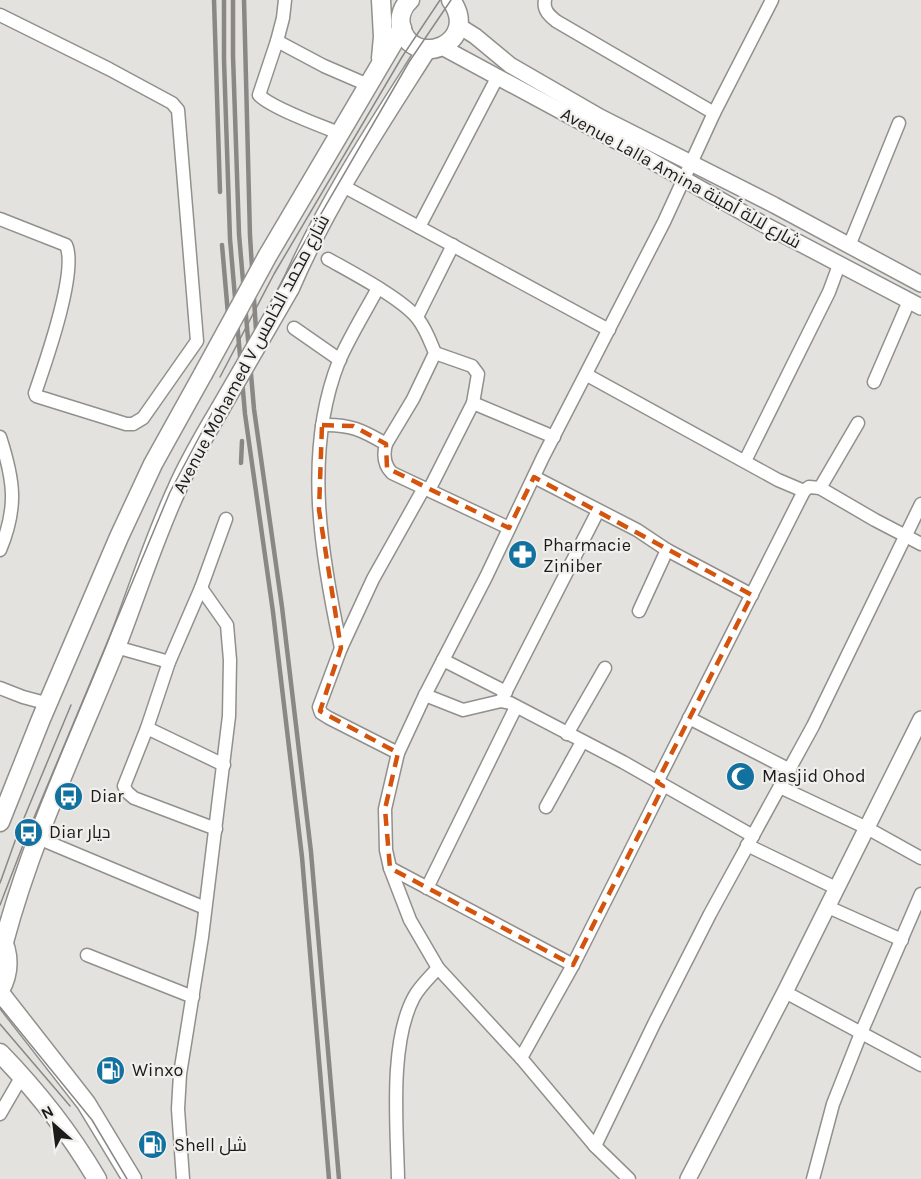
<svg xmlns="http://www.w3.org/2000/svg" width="921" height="1179" font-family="Karla,Cairo,sans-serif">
  <rect width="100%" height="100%" fill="#e4e2de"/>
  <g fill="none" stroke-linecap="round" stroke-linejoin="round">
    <defs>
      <g id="minor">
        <path d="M 285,0 L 283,18 L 277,41 L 259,95 C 271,108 322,126 341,134"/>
        <path d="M 545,0 C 543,10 549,15 556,21 L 714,113"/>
        <path d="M 0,15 L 109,69 L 172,103 L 178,110 L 197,341 L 143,418 L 133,424 L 126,424 L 36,396 L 35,393 C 45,364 78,271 66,245 L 0,219"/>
        <path d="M 277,41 L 324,66 L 368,85"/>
        <path d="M 343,186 L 609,330"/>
        <path d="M 419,227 L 497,78"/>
        <path d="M 849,246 L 899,123"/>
        <path d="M 328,259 C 351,272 403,299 418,319 C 426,329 430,341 435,353 L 413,399 L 386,444"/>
        <path d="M 417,317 L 453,245"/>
        <path d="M 294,328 L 340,360"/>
        <path d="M 587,375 L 778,480 L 804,491 L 809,487 L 820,488 L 875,520 L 921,544"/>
        <path d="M 874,382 L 909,301"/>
        <path d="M 473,403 L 554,437"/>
        <path d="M 322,425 C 350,424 362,430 386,444 C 383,455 384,465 392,473 L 509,528"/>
        <path d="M 0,437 C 14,480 18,507 0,550"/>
        <path d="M 745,461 L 829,292 L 839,265"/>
        <path d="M 534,477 L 637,530 L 667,550 L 752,595"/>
        <path d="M 820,488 L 858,423"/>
        <path d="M 429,490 L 473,403 L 478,374 L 472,366 L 435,353"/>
        <path d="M 639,611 L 667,550"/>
        <path d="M 116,647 L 169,662"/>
        <path d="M 341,648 C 321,555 303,452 339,361 C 350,336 365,312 378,288"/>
        <path d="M 443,660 L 506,692"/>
        <path d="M 0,688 L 23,697 L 49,704"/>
        <path d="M 425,695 L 463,710 L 501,701 L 510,703 L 623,762 L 753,836"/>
        <path d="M 501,701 L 598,511"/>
        <path d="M 689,718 L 790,770"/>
        <path d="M 147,728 L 224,765"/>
        <path d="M 567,734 L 605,668"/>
        <path d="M 398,753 L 329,718 L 321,713 L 319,707 L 341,648 L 373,579 L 424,488"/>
        <path d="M 657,782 L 804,491"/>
        <path d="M 780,787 L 867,828 L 921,858"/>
        <path d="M 546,807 L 582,742"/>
        <path d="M 216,829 L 134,798 L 127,792 L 124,786 L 147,728 L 169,662 L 201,588 L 226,519"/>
        <path d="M 38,838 L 205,908"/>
        <path d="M 747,845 L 836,888"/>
        <path d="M 390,868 L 573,965"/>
        <path d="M 427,888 L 516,707"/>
        <path d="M 828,907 L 902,940"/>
        <path d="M 87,955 L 193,997"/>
        <path d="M 785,992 L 921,1065"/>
        <path d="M 521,1058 L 573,965 L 663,786"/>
        <path d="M 0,1114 L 22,1076"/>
        <path d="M 595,1146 L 654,1024 L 710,914 L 813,726 L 921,504"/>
        <path d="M 183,1179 L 178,1109 L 180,1074 L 202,937 L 229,716 L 230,660 L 227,625 L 201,588"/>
        <path d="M 398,1179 C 397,1126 389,1043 414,997 C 420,986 430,977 438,968"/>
        <path d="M 629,1179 L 595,1146 L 521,1058 L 438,968 L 410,920 L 390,868 L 386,850 L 385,809 L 398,753 L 425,695 L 486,577 L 543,457 L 664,222 L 714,113 L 772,0"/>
        <path d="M 813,1179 L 833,1104 L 861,1033 L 921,894"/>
      </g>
      <g id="tertiary">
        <path d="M 459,26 L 475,36 L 510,65 L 600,117 L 774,205 L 921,284"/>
        <path d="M 442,47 L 620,143 L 763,224 L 921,307"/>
        <path d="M 688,1179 L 785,992 L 921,719"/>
      </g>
      <g id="primary">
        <path d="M 381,0 L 383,37 L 381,58"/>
        <path d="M 410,0 C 403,6 399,16 401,26 C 411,71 482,44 451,0"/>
        <path d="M 268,255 L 402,28"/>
        <path d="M 290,288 C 326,204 378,126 427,49"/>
        <path d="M 0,822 L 41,719 L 119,537 L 153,464 L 203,374"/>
        <path d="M 0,935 C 10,953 10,973 0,990"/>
        <path d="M 4,942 C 31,841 76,746 115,650 C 136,596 153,541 177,489 C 189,461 205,435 220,409"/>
        <path d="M 0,993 L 86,1103 L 132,1179"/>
        <path d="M 0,1053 C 37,1091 70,1133 97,1179"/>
      </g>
    </defs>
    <use href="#minor" stroke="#91908c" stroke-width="15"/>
    <use href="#tertiary" stroke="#91908c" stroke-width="18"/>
    <use href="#primary" stroke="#91908c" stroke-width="21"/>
    <use href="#minor" stroke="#fff" stroke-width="12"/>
    <use href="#tertiary" stroke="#fff" stroke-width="15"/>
    <use href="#primary" stroke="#fff" stroke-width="18"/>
    <g stroke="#8a8885" stroke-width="1.5">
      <path d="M 220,377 L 274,274 L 402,57 L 440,0"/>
      <path d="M 0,883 L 19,830 L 71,705"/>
      <path d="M 0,905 L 28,832 L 170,492 L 282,281 L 409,62 L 451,0"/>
      <path d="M 0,1007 L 92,1120 L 127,1179"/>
      <path d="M 0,1024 L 70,1106"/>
    </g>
    <g stroke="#8a8885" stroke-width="4.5">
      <path d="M 214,0 L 220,192"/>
      <path d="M 224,0 L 224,60 L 230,239 L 245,414 L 273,612 L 302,857 L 329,1179"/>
      <path d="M 233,0 L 233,56 L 239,234 L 254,409 L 282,607 L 311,852 L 339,1179"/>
      <path d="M 244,0 L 250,236 L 256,330"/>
      <path d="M 222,245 L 229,326"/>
      <path d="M 241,463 L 242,441"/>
    </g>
    <defs>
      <g id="primary-bridge">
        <path d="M 203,374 L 268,255"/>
        <path d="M 220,409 L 290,288"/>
      </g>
    </defs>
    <use href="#primary-bridge" stroke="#91908c" stroke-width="21" stroke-linecap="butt"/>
    <use href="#primary-bridge" stroke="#fff" stroke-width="18"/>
  </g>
  <path fill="none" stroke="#d4530d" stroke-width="4.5" stroke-dasharray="12 8" stroke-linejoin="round" d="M 322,425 L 353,426 L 386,444 L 387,468 L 509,528 L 534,477 L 752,595 L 657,782 L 663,786 L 659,795 L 573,965 L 390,868 L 385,809 L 398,753 L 320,711 L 341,648 L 319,510 Z"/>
  <defs>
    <symbol id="pharmacy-disc" viewBox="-11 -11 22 22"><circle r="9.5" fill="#13719f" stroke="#f1efec"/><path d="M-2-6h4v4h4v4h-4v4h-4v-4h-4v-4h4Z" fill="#fff"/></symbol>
    <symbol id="mosque-disc" viewBox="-11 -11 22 22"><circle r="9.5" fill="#13719f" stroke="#f1efec"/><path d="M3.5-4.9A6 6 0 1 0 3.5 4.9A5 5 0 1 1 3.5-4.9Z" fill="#fff"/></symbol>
    <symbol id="bus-disc" viewBox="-11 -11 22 22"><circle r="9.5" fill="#13719f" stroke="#f1efec"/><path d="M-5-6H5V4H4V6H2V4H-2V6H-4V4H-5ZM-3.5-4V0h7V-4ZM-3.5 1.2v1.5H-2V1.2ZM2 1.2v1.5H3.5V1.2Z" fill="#fff"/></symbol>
    <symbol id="fuel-disc" viewBox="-11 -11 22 22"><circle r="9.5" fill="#13719f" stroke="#f1efec"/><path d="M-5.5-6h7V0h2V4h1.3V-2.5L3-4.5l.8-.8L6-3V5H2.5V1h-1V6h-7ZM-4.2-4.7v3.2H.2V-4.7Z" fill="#fff"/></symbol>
  </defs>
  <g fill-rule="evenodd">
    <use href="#pharmacy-disc" x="506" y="538" width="33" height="33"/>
    <use href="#mosque-disc" x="724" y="760" width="33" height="33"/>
    <use href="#bus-disc" x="52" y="780" width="33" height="33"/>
    <use href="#bus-disc" x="12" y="816" width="33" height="33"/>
    <use href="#fuel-disc" x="94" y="1054" width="33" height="33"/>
    <use href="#fuel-disc" x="136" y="1128" width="33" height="33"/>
  </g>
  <g text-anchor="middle" stroke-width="4.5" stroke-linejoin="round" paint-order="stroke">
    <g font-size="18" fill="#1c1b1a" stroke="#f1efec">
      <text transform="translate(681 178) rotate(29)" y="6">Avenue Lalla Amina شارع لالة أمينة</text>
      <text transform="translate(251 354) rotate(-62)" y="6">Avenue Mohamed V شارع محمد الخامس</text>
    </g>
    <g font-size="18" fill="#1c1b1a" stroke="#f1efec" text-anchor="start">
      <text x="543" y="551">Pharmacie<tspan x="543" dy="21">Ziniber</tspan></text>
      <text x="762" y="782">Masjid Ohod</text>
      <text x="90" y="802">Diar</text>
      <text x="49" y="838">Diar ديار</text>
      <text x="132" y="1076">Winxo</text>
      <text x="174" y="1151">Shell شل</text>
    </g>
  </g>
  <g transform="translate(54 1125) rotate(332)" stroke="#f1efec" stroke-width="4.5" paint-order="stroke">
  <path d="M0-4.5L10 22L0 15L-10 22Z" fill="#1c1b1a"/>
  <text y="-9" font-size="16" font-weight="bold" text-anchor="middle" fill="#1c1b1a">N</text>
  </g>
</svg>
